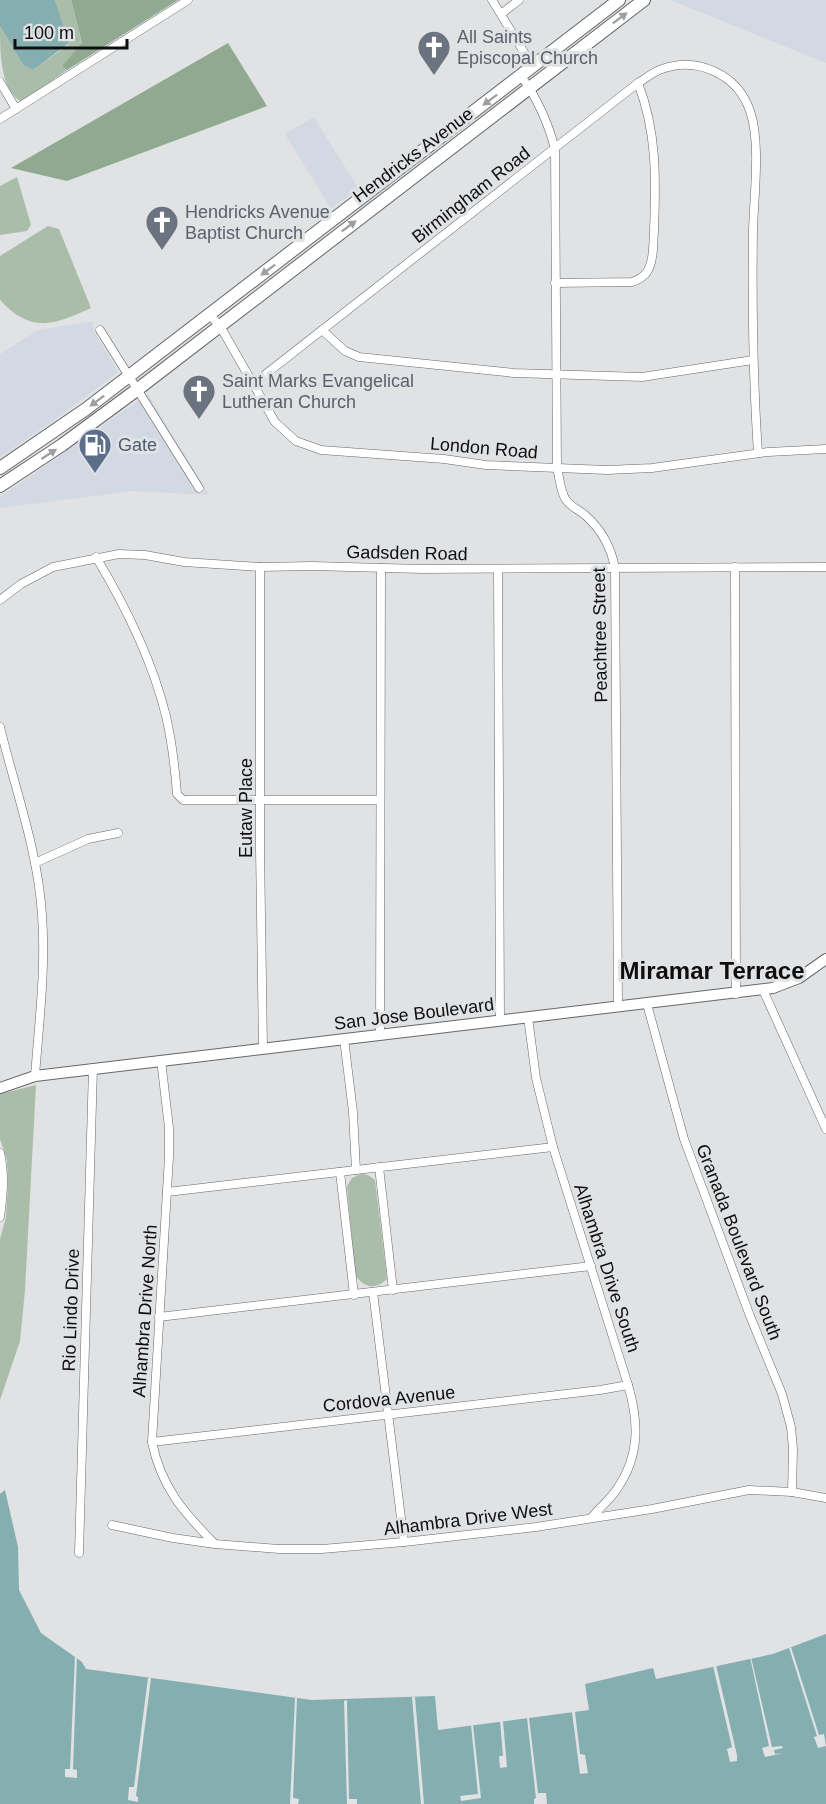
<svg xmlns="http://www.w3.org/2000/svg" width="826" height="1804" font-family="Helvetica,sans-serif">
  <rect width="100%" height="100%" fill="#e0e2e4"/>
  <g fill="#d3d9e2">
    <path d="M 670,0 L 826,0 L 826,63 Z"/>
    <path d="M 314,117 L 358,188 L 331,209 L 285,134 Z"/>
    <path d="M 92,321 L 95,333 L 118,372 L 49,424 L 0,457 L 0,354 L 38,330 Z"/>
    <path d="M 148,394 L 209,495 L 133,491 L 0,508 L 0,497 Z"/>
  </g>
  <g fill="#a9bda9">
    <path d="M 55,0 L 71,0 L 82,44 L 62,66 L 67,70 L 22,102 C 0,91 0,51 0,26 L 23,65 L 33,70 L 69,44 Z"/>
    <path d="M 17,177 L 31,225 L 27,231 L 0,235 L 0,186 Z"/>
    <path d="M 48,226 L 59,229 L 91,308 C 54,325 31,334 0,300 L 0,256 Z"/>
    <path d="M 36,1085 L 25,1290 L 20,1341 L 0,1400 L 0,1239 L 6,1217 L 8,1184 L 7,1160 L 0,1139 L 0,1094 Z"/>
    <path d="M 361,1174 L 368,1175 L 375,1180 L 387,1279 C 375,1291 362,1287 355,1274 L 347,1186 L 352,1178 Z"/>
  </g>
  <g fill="#91a991">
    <path d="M 71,0 L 178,0 L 67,70 L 62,66 L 82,43 Z"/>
    <path d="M 228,43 L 267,106 L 67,181 L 11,168 Z"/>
  </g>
  <g fill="#85aeb1">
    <path d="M 0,0 L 55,0 L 69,43 L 33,70 L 23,65 L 0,26 Z"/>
    <path d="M 5,1490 L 18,1547 L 19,1590 L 41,1633 L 82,1662 L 86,1669 L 312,1700 L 435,1696 L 438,1730 L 589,1710 L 585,1684 L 653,1668 L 656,1679 L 773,1654 L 826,1634 L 826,1804 L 0,1804 L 0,1494 Z"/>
  </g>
  <g fill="#e0e2e4">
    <path d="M 791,1647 L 819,1735 L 824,1734 L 826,1746 L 818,1748 L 814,1737 L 817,1736 L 789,1648 Z"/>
    <path d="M 75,1656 L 77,1656 L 73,1769 L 77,1770 L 77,1778 L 65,1777 L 65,1769 L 70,1769 Z"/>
    <path d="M 750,1657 L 751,1657 L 772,1747 L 782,1746 L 783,1748 L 774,1750 L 775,1754 L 784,1753 L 765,1757 L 762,1748 L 769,1746 Z"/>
    <path d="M 716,1665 L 737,1755 L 737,1761 L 730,1762 L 727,1749 L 732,1747 L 713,1666 Z"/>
    <path d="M 148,1678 L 151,1678 L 136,1796 L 138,1797 L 138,1802 L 128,1800 L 129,1787 L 134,1787 Z"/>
    <path d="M 412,1697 L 415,1697 L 424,1804 L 421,1804 Z"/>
    <path d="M 295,1698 L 297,1698 L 293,1798 L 299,1799 L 298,1804 L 290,1804 Z"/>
    <path d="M 347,1700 L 349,1799 L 357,1799 L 357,1804 L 347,1804 L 344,1701 Z"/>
    <path d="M 572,1712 L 575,1712 L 580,1754 L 585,1755 L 588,1773 L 580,1774 Z"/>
    <path d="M 527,1718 L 529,1718 L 538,1793 L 546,1793 L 547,1804 L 534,1804 L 534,1799 L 536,1798 Z"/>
    <path d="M 500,1721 L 503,1721 L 507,1767 L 500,1768 L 499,1756 L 503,1756 Z"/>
    <path d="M 471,1725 L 473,1725 L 481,1798 L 461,1801 L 460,1796 L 478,1794 Z"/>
  </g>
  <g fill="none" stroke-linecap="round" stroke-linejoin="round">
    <defs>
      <g id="street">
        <path d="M 492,0 L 533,67"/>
        <path d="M 501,14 L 519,0"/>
        <path d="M 521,76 C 537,98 548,122 555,149 L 557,468 C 560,479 560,491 566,500 C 571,507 579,510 585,515 C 601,529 611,547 615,568 L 618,1007"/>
        <path d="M 0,82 L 16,109"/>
        <path d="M 0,119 L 188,0"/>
        <path d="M 555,283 L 632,282 C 638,280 643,278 647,272 C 654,261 653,244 654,231 C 656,179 657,132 638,83"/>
        <path d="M 209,314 L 220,326 L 275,422 L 296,441 L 321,450 L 444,459 L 486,465 L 607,470 L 652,468 L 768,452 L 826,449"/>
        <path d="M 100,330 L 199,488"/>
        <path d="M 322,330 L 345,351 L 359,357 L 514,373 L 642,377 L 753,360"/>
        <path d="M 253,384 L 638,83 C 646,78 653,72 662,69 C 698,56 738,75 750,111 C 761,142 754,196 753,230 C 752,304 753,379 758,453"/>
        <path d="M 96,557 C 126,607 152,659 166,716 C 172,742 175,768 177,794 L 183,800 L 380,800"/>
        <path d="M 260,567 L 260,849 L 263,1048"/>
        <path d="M 735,567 L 736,994"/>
        <path d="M 498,569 L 500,1020"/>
        <path d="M 0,600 L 21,584 L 53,567 L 119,554 L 145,555 L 184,562 L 260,567 L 312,566 L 422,569 L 826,567"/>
        <path d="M 0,727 C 15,789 38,851 42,915 C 46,968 39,1023 35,1076"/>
        <path d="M 35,863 L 88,839 L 118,833"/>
        <path d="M 763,990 L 826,1129"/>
        <path d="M 647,1004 L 684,1139 L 750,1316 L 782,1394 L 791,1427 L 793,1449 L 792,1492"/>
        <path d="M 528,1017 L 536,1078 L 553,1147 L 628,1385 C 639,1422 640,1456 617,1489 C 610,1500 600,1507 592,1517"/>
        <path d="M 380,1035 L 381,568"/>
        <path d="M 344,1039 L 353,1112 L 356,1170"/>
        <path d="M 161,1060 L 169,1128 L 169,1157 L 152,1442 C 161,1487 184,1513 215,1544"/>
        <path d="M 0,1153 C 5,1175 3,1196 0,1217"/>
        <path d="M 379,1167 L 393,1290"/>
        <path d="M 340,1172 L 354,1295"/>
        <path d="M 167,1192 L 553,1147"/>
        <path d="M 373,1292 L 404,1542"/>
        <path d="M 159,1317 L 591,1266"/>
        <path d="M 152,1442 L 600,1390 L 628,1385"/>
        <path d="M 112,1525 L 173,1538 L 215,1544 L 279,1549 L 322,1549 L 404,1542 L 536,1527 L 652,1509 L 749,1490 L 792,1492 L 826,1498"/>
        <path d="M 79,1553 L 93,1068"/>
      </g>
      <path id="secondary" d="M 0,1088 L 35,1076 L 773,988 L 799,978 L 826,959"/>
      <g id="primary">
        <path d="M 0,468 L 86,409 L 619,0"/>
        <path d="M 0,486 L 62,445 L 138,389 L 644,0"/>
      </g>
    </defs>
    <use href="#street" stroke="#656769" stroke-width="9"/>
    <use href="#secondary" stroke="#656769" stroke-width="12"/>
    <use href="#primary" stroke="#656769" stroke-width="14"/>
    <use href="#street" stroke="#fff" stroke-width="8"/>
    <use href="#secondary" stroke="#fff" stroke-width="10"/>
    <use href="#primary" stroke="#fff" stroke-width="12"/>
  </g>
  <defs><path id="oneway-solid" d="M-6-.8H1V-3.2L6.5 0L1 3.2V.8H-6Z" transform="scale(1.5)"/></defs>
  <g fill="#9f9f9f">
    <use href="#oneway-solid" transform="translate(620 18) rotate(-37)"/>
    <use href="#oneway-solid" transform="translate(490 100) rotate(143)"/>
    <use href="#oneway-solid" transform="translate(349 226) rotate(-37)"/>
    <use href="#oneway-solid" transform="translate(268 270) rotate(143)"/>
    <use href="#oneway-solid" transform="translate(97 401) rotate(143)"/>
    <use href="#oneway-solid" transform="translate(49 454) rotate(-33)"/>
  </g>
  <defs>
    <symbol id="church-pin" viewBox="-11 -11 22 30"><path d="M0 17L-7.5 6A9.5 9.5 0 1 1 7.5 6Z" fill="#6b7280" stroke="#e0e2e4"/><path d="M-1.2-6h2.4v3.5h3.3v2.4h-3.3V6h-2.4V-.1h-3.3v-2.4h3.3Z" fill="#fff"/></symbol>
    <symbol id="fuel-pin" viewBox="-11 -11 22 30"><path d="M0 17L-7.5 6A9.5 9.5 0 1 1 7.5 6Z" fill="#5c6f8a" stroke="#e0e2e4"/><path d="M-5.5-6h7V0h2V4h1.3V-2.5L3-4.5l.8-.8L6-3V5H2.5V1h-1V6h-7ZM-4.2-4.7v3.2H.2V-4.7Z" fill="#fff"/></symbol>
  </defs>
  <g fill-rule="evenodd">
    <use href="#church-pin" x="415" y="28" width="38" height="52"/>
    <use href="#church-pin" x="143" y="203" width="38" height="52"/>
    <use href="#church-pin" x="180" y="372" width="38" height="52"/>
    <use href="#fuel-pin" x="76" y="426" width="38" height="52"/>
  </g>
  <g text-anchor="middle" stroke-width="6" stroke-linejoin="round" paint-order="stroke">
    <g font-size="18" fill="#5b616d" stroke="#e0e2e4" text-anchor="start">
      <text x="457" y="43">All Saints<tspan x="457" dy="21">Episcopal Church</tspan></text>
      <text x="185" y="218">Hendricks Avenue<tspan x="185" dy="21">Baptist Church</tspan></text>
      <text x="222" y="387">Saint Marks Evangelical<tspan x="222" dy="21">Lutheran Church</tspan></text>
    </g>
    <g font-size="18" fill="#0e0e0f" stroke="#e0e2e4">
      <text transform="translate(413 155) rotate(-37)" y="6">Hendricks Avenue</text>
      <text transform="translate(471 195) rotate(-38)" y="6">Birmingham Road</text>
      <text transform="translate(484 448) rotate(5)" y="6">London Road</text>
      <text transform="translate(407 553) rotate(1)" y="6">Gadsden Road</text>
      <text transform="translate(600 635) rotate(-91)" y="6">Peachtree Street</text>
      <text transform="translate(246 808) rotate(-90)" y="6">Eutaw Place</text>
      <text transform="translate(414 1014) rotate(-7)" y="6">San Jose Boulevard</text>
      <text transform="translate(739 1242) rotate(69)" y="6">Granada Boulevard South</text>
      <text transform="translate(607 1268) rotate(72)" y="6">Alhambra Drive South</text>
      <text transform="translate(71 1310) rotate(-88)" y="6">Rio Lindo Drive</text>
      <text transform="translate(145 1311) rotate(-86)" y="6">Alhambra Drive North</text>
      <text transform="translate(389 1399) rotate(-6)" y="6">Cordova Avenue</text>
      <text transform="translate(468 1519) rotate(-7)" y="6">Alhambra Drive West</text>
    </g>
    <g font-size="18" fill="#4e5e75" stroke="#e0e2e4" text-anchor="start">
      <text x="118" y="451">Gate</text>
    </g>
    <g font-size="24" font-weight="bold" fill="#0e0e0f" stroke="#e0e2e4">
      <text x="712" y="979">Miramar Terrace</text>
    </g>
  </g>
  <path d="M15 39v9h112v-9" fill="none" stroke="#0e0e0f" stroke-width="3"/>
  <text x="24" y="39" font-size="18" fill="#0e0e0f" stroke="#e0e2e4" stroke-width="4.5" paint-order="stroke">100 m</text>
</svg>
